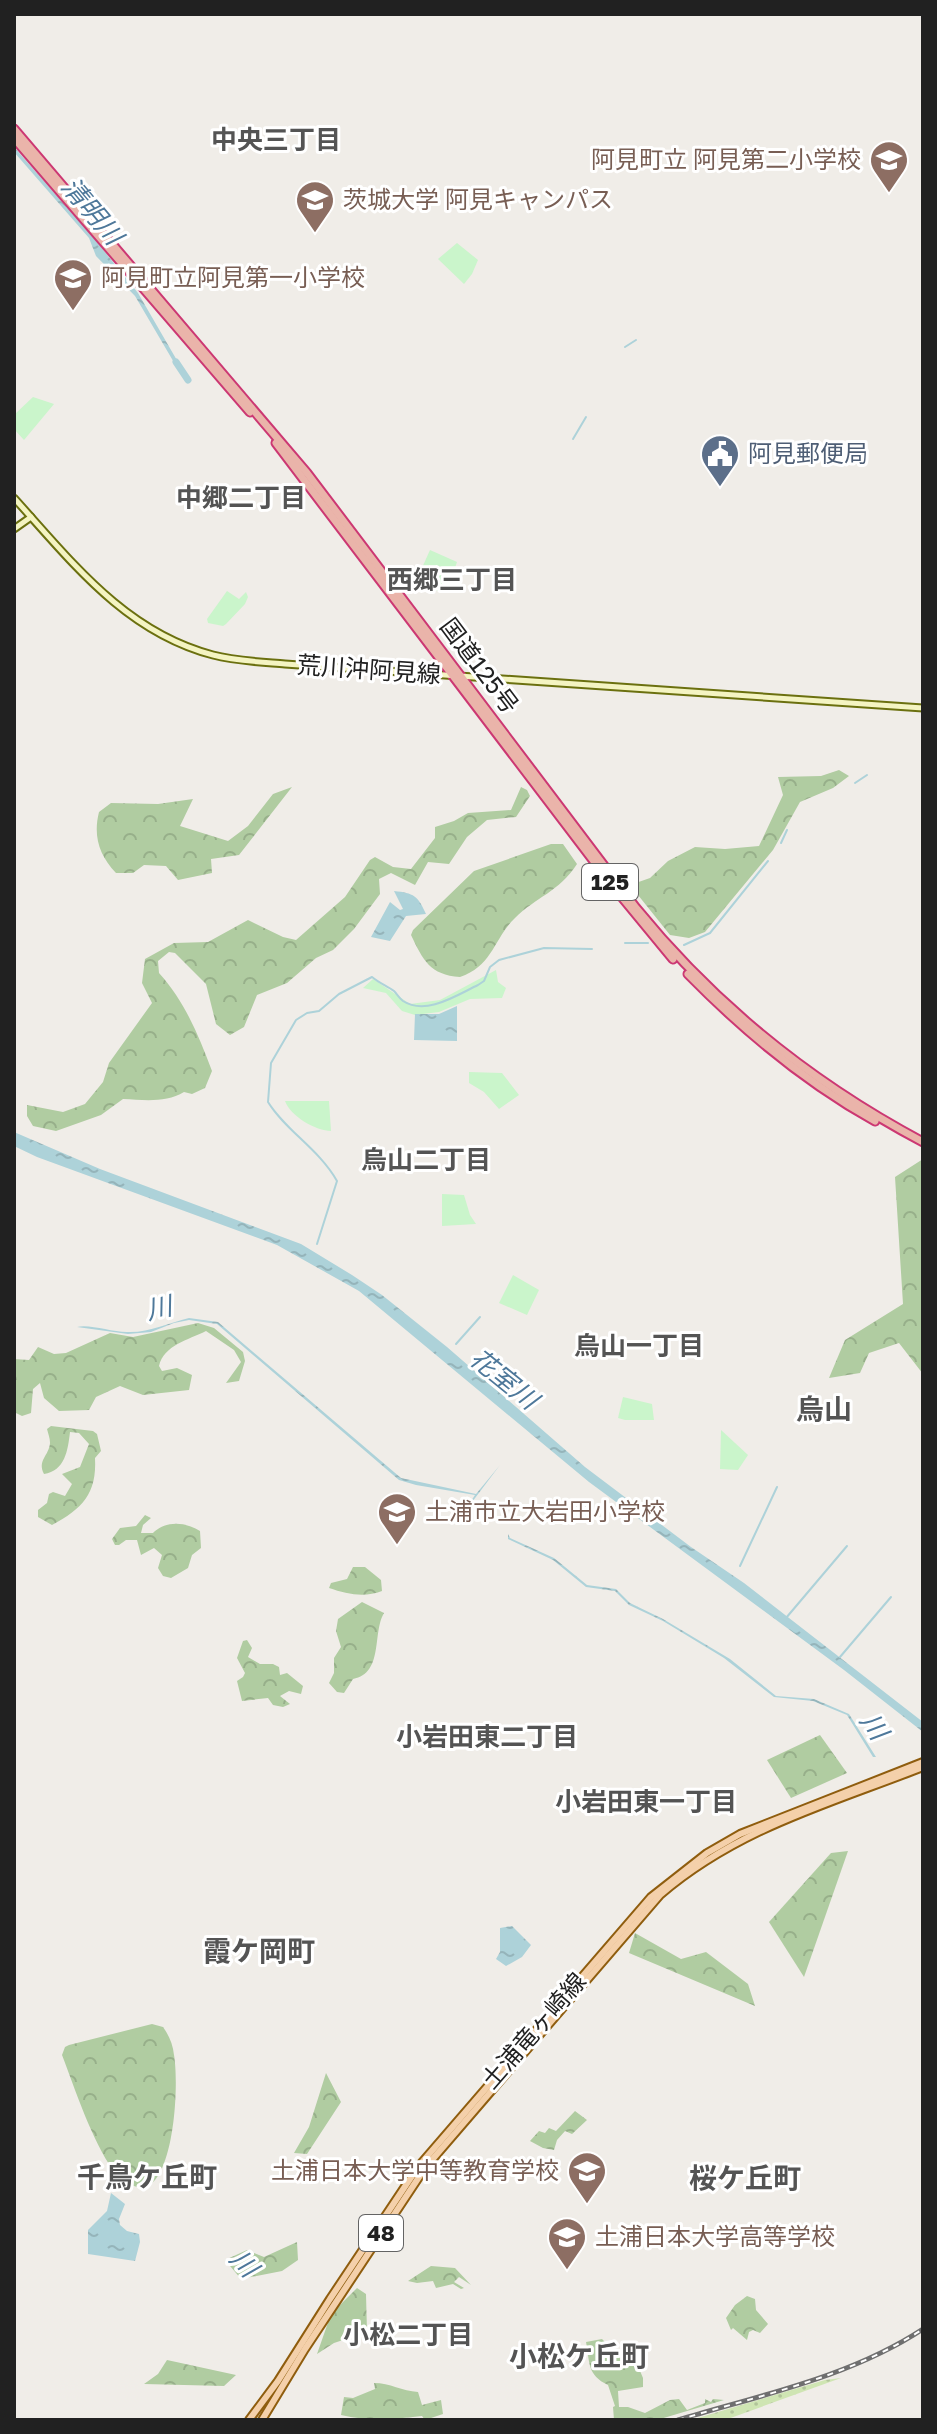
<svg xmlns="http://www.w3.org/2000/svg" width="937" height="2434" font-family="'Golos Text','Noto Sans JP',sans-serif">
  <defs>
    <pattern id="grass-dots" width="8" height="8" patternUnits="userSpaceOnUse" patternTransform="scale(2)"><rect width="8" height="8" fill="#cfe5b3"/><path d="M2 2h.1M6 6h.1" fill="none" stroke="#b1c49a" stroke-width="1.8" stroke-linecap="round"/></pattern>
    <pattern id="forest-crowns" width="20" height="18" patternUnits="userSpaceOnUse" patternTransform="scale(2)"><rect width="20" height="18" fill="#b0cca1"/><path d="M2 6a3 3 0 1 1 6 0M12 15a3 3 0 1 1 6 0" fill="none" stroke="#97af8a"/></pattern>
    <pattern id="water-ripples" width="26" height="14" patternUnits="userSpaceOnUse" patternTransform="scale(2)"><rect width="26" height="14" fill="#add2d9"/><path d="M2 4q2-2 4 0t4 0M15 11q2-2 4 0t4 0" fill="none" stroke="#95b4ba"/></pattern>
  </defs>
  <rect width="100%" height="100%" fill="#f0ede8"/>
  <path fill="url(#grass-dots)" d="M 841,2378 L 725,2420 L 691,2420 L 825,2380 Z"/>
  <g fill="url(#forest-crowns)">
    <path d="M 839,770 L 849,776 L 833,788 L 800,802 L 773,850 L 705,932 L 689,938 L 670,935 L 630,885 L 650,878 L 668,861 L 695,847 L 725,849 L 759,846 L 783,795 L 778,777 L 821,776 Z"/>
    <path d="M 292,787 L 239,855 L 211,859 L 212,873 L 178,880 L 166,866 L 144,865 L 133,873 L 116,873 C 99,855 93,836 99,812 L 111,803 L 158,804 L 193,799 L 180,826 L 228,841 L 248,826 L 273,794 Z"/>
    <path d="M 521,787 L 527,790 L 530,796 L 516,817 L 487,820 L 467,837 L 449,864 L 428,862 L 415,885 L 391,873 L 379,879 L 380,894 L 354,929 L 333,950 L 316,958 L 287,983 L 257,995 L 244,1027 L 230,1035 L 216,1024 L 206,984 L 175,953 L 169,952 L 158,961 L 159,973 C 185,1002 198,1034 212,1071 L 205,1088 L 192,1094 L 184,1092 C 166,1103 144,1100 123,1099 L 101,1115 L 56,1131 L 33,1126 L 27,1116 L 27,1105 L 63,1112 L 85,1104 L 103,1082 L 109,1063 L 152,1003 L 142,983 L 145,959 L 174,943 L 208,942 L 248,920 L 283,937 L 296,940 L 345,897 L 370,860 L 375,857 L 393,867 L 411,869 L 435,838 L 435,827 L 454,821 L 468,813 L 511,810 Z"/>
    <path d="M 551,844 L 563,844 L 577,864 C 559,892 536,897 515,918 C 494,938 493,966 460,977 C 430,975 423,960 411,935 L 413,930 L 474,871 Z"/>
    <path d="M 923,1159 L 923,1374 L 899,1343 L 869,1353 L 860,1373 L 829,1378 L 845,1340 L 903,1304 L 895,1177 Z"/>
    <path d="M 198,1323 L 214,1328 L 243,1352 L 245,1361 L 239,1381 L 226,1383 L 241,1362 L 234,1350 L 206,1331 C 188,1340 164,1345 159,1366 L 162,1371 L 177,1368 L 192,1375 L 189,1390 L 143,1395 L 120,1386 L 96,1397 L 89,1410 L 59,1411 L 44,1398 L 40,1383 L 33,1389 L 31,1413 L 22,1416 L 14,1412 L 14,1359 L 29,1360 L 38,1347 L 54,1354 L 66,1353 L 110,1333 L 133,1337 Z"/>
    <path d="M 51,1426 L 93,1431 L 97,1434 L 101,1451 L 95,1458 C 97,1494 82,1509 52,1525 L 38,1517 L 38,1510 L 47,1503 L 49,1494 L 53,1492 L 65,1496 L 72,1484 L 62,1474 L 80,1467 L 89,1444 L 79,1433 L 70,1432 C 68,1450 65,1471 44,1474 C 37,1460 49,1456 50,1443 C 50,1438 48,1433 47,1429 Z"/>
    <path d="M 145,1515 L 151,1518 L 143,1525 L 141,1533 L 153,1533 C 166,1520 186,1522 200,1531 L 201,1548 L 192,1555 L 188,1568 L 171,1578 L 163,1576 L 158,1568 L 162,1555 L 154,1548 L 141,1555 L 137,1540 L 126,1540 L 119,1545 L 115,1545 L 112,1539 L 120,1528 L 136,1526 Z"/>
    <path d="M 353,1567 L 365,1567 L 381,1580 L 382,1591 C 364,1598 347,1594 329,1588 L 331,1583 L 347,1579 Z"/>
    <path d="M 362,1602 L 384,1613 C 372,1633 384,1673 353,1679 L 344,1693 L 337,1692 L 329,1683 L 334,1673 L 334,1658 L 341,1647 L 336,1631 L 338,1619 Z"/>
    <path d="M 247,1640 L 252,1648 L 248,1657 L 260,1664 L 273,1664 L 279,1667 L 280,1675 L 287,1673 L 303,1686 L 301,1694 L 289,1691 L 280,1696 L 290,1704 L 283,1707 L 273,1705 L 268,1698 L 242,1701 L 237,1681 L 243,1677 L 245,1673 L 237,1658 L 243,1641 Z"/>
    <path d="M 820,1735 L 847,1773 L 791,1798 L 767,1760 Z"/>
    <path d="M 848,1851 L 804,1977 L 769,1922 L 831,1853 Z"/>
    <path d="M 635,1933 L 681,1959 L 706,1952 L 748,1984 L 755,2006 L 629,1953 Z"/>
    <path d="M 152,2024 L 163,2027 C 169,2035 173,2045 174,2055 C 179,2083 175,2179 144,2188 C 131,2187 121,2181 113,2170 C 92,2141 75,2089 62,2055 L 65,2047 L 69,2045 Z"/>
    <path d="M 326,2073 L 341,2102 L 307,2154 L 294,2153 L 309,2127 Z"/>
    <path d="M 575,2111 L 587,2120 L 572,2134 L 565,2131 L 557,2140 L 554,2150 L 543,2148 L 530,2141 L 539,2131 L 545,2133 L 549,2128 L 556,2131 Z"/>
    <path d="M 297,2242 L 298,2260 L 282,2271 L 241,2279 L 225,2260 L 247,2250 L 264,2257 Z"/>
    <path d="M 431,2266 L 455,2268 L 471,2285 L 459,2277 L 454,2282 L 464,2288 L 461,2289 L 453,2284 L 436,2288 L 433,2281 L 417,2283 L 408,2281 Z"/>
    <path d="M 357,2288 L 366,2294 L 367,2332 L 334,2343 L 317,2354 L 331,2314 Z"/>
    <path d="M 747,2296 L 755,2299 L 756,2310 L 768,2324 L 760,2333 L 753,2330 L 749,2332 L 747,2340 L 733,2328 L 731,2330 L 726,2318 L 735,2305 Z"/>
    <path d="M 602,2339 L 613,2350 L 633,2354 L 643,2378 L 643,2387 L 618,2391 L 619,2407 L 628,2407 L 645,2413 L 670,2400 L 679,2399 L 687,2410 L 705,2403 L 705,2399 L 711,2402 L 713,2399 L 724,2400 L 657,2420 L 614,2420 L 613,2407 L 615,2406 L 608,2385 C 587,2375 590,2363 586,2342 Z"/>
    <path d="M 167,2360 L 236,2375 L 224,2386 L 144,2384 L 158,2374 Z"/>
    <path d="M 374,2383 C 390,2383 402,2391 418,2392 L 422,2405 L 441,2400 L 443,2414 L 425,2420 L 422,2416 C 394,2419 370,2422 341,2415 L 344,2397 L 353,2398 L 375,2389 Z"/>
  </g>
  <g fill="#caf5cb">
    <path d="M 457,243 L 478,260 L 472,274 L 464,284 L 438,259 Z"/>
    <path d="M 33,397 L 54,404 L 24,440 L 14,429 L 14,415 Z"/>
    <path d="M 430,550 L 457,562 L 451,580 L 437,591 L 421,570 Z"/>
    <path d="M 227,591 L 239,599 L 246,592 L 248,597 L 245,604 L 226,624 L 223,626 L 208,623 L 207,619 Z"/>
    <path d="M 496,970 L 498,982 L 506,988 L 502,998 L 470,999 L 439,1012 L 415,1015 L 402,1011 L 386,993 L 363,988 L 373,979 L 410,1004 L 440,1000 Z"/>
    <path d="M 469,1072 L 502,1073 L 519,1095 L 499,1109 L 484,1092 L 469,1083 Z"/>
    <path d="M 285,1101 L 329,1101 L 331,1131 C 316,1131 290,1116 285,1101 Z"/>
    <path d="M 442,1194 L 464,1195 L 470,1215 L 476,1224 L 442,1226 Z"/>
    <path d="M 513,1275 L 539,1290 L 527,1315 L 499,1303 Z"/>
    <path d="M 623,1397 L 652,1404 L 654,1420 L 625,1420 L 618,1418 Z"/>
    <path d="M 721,1430 L 748,1455 L 738,1470 L 720,1469 Z"/>
  </g>
  <g fill="url(#water-ripples)">
    <path d="M 14,147 L 92,236 L 138,293 L 182,369 L 179,371 L 135,296 L 96,256 L 89,238 L 14,152 Z"/>
    <path d="M 394,891 C 414,893 418,896 426,914 L 406,916 L 390,941 L 371,937 L 390,902 L 400,910 L 403,909 Z"/>
    <path d="M 457,1006 L 457,1041 L 414,1040 L 415,1014 L 439,1014 Z"/>
    <path d="M 14,1132 L 100,1169 L 301,1244 L 352,1275 L 382,1295 L 447,1347 L 585,1467 L 691,1547 L 744,1583 L 923,1722 L 923,1732 L 844,1670 L 589,1482 L 359,1291 L 277,1245 L 37,1157 L 14,1146 Z"/>
    <path d="M 189,1318 L 218,1322 L 401,1478 L 476,1494 L 500,1465 L 460,1518 L 475,1495 L 416,1485 L 399,1480 L 217,1324 L 189,1320 L 174,1323 L 151,1332 L 128,1334 L 77,1327 C 90,1324 111,1332 127,1332 C 149,1333 168,1323 189,1318 Z"/>
    <path d="M 508,1534 L 510,1538 L 554,1558 L 587,1585 L 616,1589 L 630,1603 L 663,1619 L 730,1659 L 776,1696 L 814,1699 L 849,1714 L 876,1757 L 873,1757 L 847,1715 L 813,1701 L 774,1697 L 724,1658 L 663,1621 L 629,1605 L 615,1591 L 586,1587 L 553,1560 L 508,1539 Z"/>
    <path d="M 512,1926 L 531,1945 L 522,1957 L 506,1966 L 496,1959 L 500,1952 L 500,1928 Z"/>
    <path d="M 111,2193 L 125,2204 L 119,2219 L 120,2225 L 127,2231 L 139,2234 L 140,2242 L 135,2261 L 88,2254 L 88,2230 L 107,2211 Z"/>
  </g>
  <g fill="none" stroke-linecap="round" stroke-linejoin="round">
    <g stroke="#add2d9" stroke-width="2">
      <path d="M 625,347 L 636,340"/>
      <path d="M 573,439 L 586,417"/>
      <path d="M 855,783 L 867,775"/>
      <path d="M 781,843 L 787,830"/>
      <path d="M 625,943 L 648,943"/>
      <path d="M 684,945 L 710,933 L 768,861"/>
      <path d="M 317,1244 L 337,1181 C 319,1149 286,1131 268,1102 L 271,1063 L 296,1020 L 307,1013 L 319,1011 L 339,994 L 372,977 C 379,983 387,986 394,991 C 397,994 399,998 403,1001 C 426,1016 457,995 478,985 L 484,981 L 490,967 L 499,960 L 544,948 L 592,949"/>
      <path d="M 456,1344 L 480,1317"/>
      <path d="M 458,1523 L 461,1515"/>
      <path d="M 740,1566 L 777,1487"/>
      <path d="M 786,1618 L 847,1546"/>
      <path d="M 840,1657 L 891,1597"/>
    </g>
    <path stroke="#add2d9" stroke-width="7" d="M 176,362 L 188,380"/>
    <defs>
      <g id="secondary">
        <path d="M 14,498 C 72,562 125,632 213,655 C 236,661 261,662 285,664 L 923,708"/>
        <path d="M 14,529 L 31,517"/>
      </g>
      <g id="primary">
        <path d="M 249,2420 L 278,2381 L 330,2299 L 418,2167 L 651,1897 L 707,1853 L 740,1834 L 923,1762"/>
        <path d="M 262,2420 L 305,2349 L 425,2168 L 660,1895 C 738,1828 829,1804 923,1767"/>
      </g>
      <g id="trunk">
        <path d="M 14,129 L 307,473 L 636,908 C 715,1005 812,1083 923,1142"/>
        <path d="M 14,138 L 250,412"/>
        <path d="M 276,443 L 612,885 L 673,959"/>
        <path d="M 688,974 C 744,1031 805,1082 875,1121"/>
      </g>
    </defs>
    <use href="#secondary" stroke="#6b700f" stroke-width="9"/>
    <use href="#primary" stroke="#8f5d0e" stroke-width="10"/>
    <use href="#trunk" stroke="#cc3873" stroke-width="11"/>
    <use href="#secondary" stroke="#f4f4c2" stroke-width="5"/>
    <use href="#primary" stroke="#f4d0aa" stroke-width="6"/>
    <use href="#trunk" stroke="#eab4aa" stroke-width="7"/>
    <defs>
      <path id="rail" d="M 678,2420 C 761,2395 850,2377 923,2329"/>
    </defs>
    <use href="#rail" stroke="#6f6f6f" stroke-width="5"/>
    <use href="#rail" stroke="#fff" stroke-width="2" stroke-dasharray="6" stroke-linecap="butt"/>
  </g>
  <defs>
    <symbol id="school-pin" viewBox="-11 -11 22 30"><path d="M0 17L-7.5 6A9.5 9.5 0 1 1 7.5 6Z" fill="#8d6e63" stroke="#fff"/><path d="M0-5L7-2L0 1L-7-2ZM-4 1L0 2.5L4 1V4Q0 6-4 4Z" fill="#fff"/></symbol>
    <symbol id="university-pin" viewBox="-11 -11 22 30"><path d="M0 17L-7.5 6A9.5 9.5 0 1 1 7.5 6Z" fill="#8d6e63" stroke="#fff"/><path d="M0-5L7-2L0 1L-7-2ZM-4 1L0 2.5L4 1V4Q0 6-4 4Z" fill="#fff"/></symbol>
    <symbol id="civic-pin" viewBox="-11 -11 22 30"><path d="M0 17L-7.5 6A9.5 9.5 0 1 1 7.5 6Z" fill="#5c6f8a" stroke="#fff"/><path d="M-.6-6.5H3V-4.5H.6V-3L4-1V1h2V6H-6V1h2V-1L-.6-3ZM-1.2 2.5V6h2.4V2.5Z" fill="#fff"/></symbol>
  </defs>
  <g fill-rule="evenodd">
    <use href="#school-pin" x="867" y="138" width="44" height="60"/>
    <use href="#university-pin" x="293" y="178" width="44" height="60"/>
    <use href="#school-pin" x="51" y="256" width="44" height="60"/>
    <use href="#civic-pin" x="698" y="432" width="44" height="60"/>
    <use href="#school-pin" x="375" y="1490" width="44" height="60"/>
    <use href="#school-pin" x="565" y="2149" width="44" height="60"/>
    <use href="#school-pin" x="545" y="2215" width="44" height="60"/>
  </g>
  <g text-anchor="middle" stroke-width="6" stroke-linejoin="round" paint-order="stroke">
    <g fill="#fff" stroke="#646464" stroke-width="2">
      <rect x="582" y="864" width="56" height="36" rx="6"/>
      <rect x="359" y="2215" width="44" height="36" rx="6"/>
    </g>
    <g font-size="22" font-weight="bold" fill="#212121">
      <text x="610" y="890">125</text>
      <text x="381" y="2241">48</text>
    </g>
    <g font-size="24" fill="#785e54" stroke="#fff" text-anchor="start">
      <text x="861" y="168" text-anchor="end">阿見町立 阿見第二小学校</text>
      <text x="343" y="208">茨城大学 阿見キャンパス</text>
      <text x="101" y="286">阿見町立阿見第一小学校</text>
      <text x="425" y="1520">土浦市立大岩田小学校</text>
      <text x="559" y="2179" text-anchor="end">土浦日本大学中等教育学校</text>
      <text x="595" y="2245">土浦日本大学高等学校</text>
    </g>
    <g font-size="24" fill="#4e5e75" stroke="#fff" text-anchor="start">
      <text x="748" y="462">阿見郵便局</text>
    </g>
    <g font-size="24" fill="#212121" stroke="#fff">
      <text transform="translate(479 666) rotate(53)" y="8">国道125号</text>
      <text transform="translate(369 670) rotate(4)" y="8">荒川沖阿見線</text>
      <text transform="translate(534 2031) rotate(-49)" y="8">土浦竜ヶ崎線</text>
    </g>
    <g font-size="26" font-weight="bold" fill="#545454" stroke="#fff">
      <text x="276" y="149">中央三丁目</text>
      <text x="241" y="507">中郷二丁目</text>
      <text x="452" y="589">西郷三丁目</text>
      <text x="426" y="1169">烏山二丁目</text>
      <text x="639" y="1355">烏山一丁目</text>
      <text x="487" y="1746">小岩田東二丁目</text>
      <text x="646" y="1811">小岩田東一丁目</text>
      <text x="408" y="2344">小松二丁目</text>
    </g>
    <g font-size="26" font-style="italic" fill="#4e789a" stroke="#fff">
      <text transform="translate(92 211) rotate(50)" y="9">清明川</text>
      <text transform="translate(159 1308) rotate(-13)" y="9">川</text>
      <text transform="translate(504 1379) rotate(39)" y="9">花室川</text>
      <text transform="translate(874 1726) rotate(55)" y="9">川</text>
      <text transform="translate(244 2263) rotate(46)" y="9">川</text>
    </g>
    <g font-size="28" font-weight="bold" fill="#545454" stroke="#fff">
      <text x="824" y="1419">烏山</text>
      <text x="259" y="1961">霞ケ岡町</text>
      <text x="147" y="2187">千鳥ケ丘町</text>
      <text x="745" y="2188">桜ケ丘町</text>
      <text x="579" y="2366">小松ケ丘町</text>
    </g>
  </g>
  <rect width="937" height="2434" fill="none" stroke="#212121" stroke-width="32"/>
</svg>
